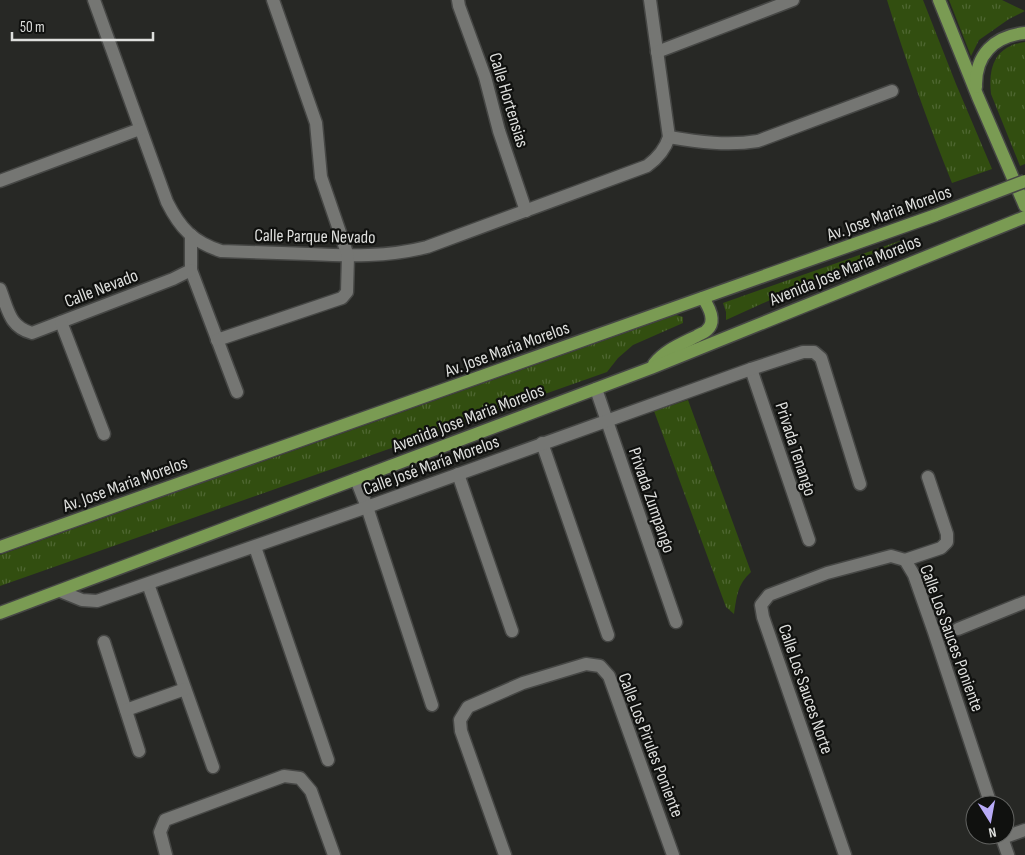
<svg xmlns="http://www.w3.org/2000/svg" width="1025" height="855" font-family="'Sofia Sans Condensed',sans-serif">
  <defs>
    <pattern id="park-tufts" width="24" height="20" patternUnits="userSpaceOnUse" patternTransform="scale(1.25)"><rect width="24" height="20" fill="#324e10"/><path d="M3 7l-1-3M5 7V3M7 7l1-3M15 17l-1-3M17 17v-4M19 17l1-3" fill="none" stroke="#4f6732"/></pattern>
  </defs>
  <rect width="100%" height="100%" fill="#272825"/>
  <g fill="url(#park-tufts)">
    <path d="M 887,0 L 923,0 L 956,84 L 992,169 L 952,183 C 928,123 906,62 887,0 Z"/>
    <path d="M 949,0 L 1002,0 L 1025,11 L 1009,19 L 979,40 L 971,56 Z"/>
    <path d="M 1025,42 L 1025,164 L 1020,166 L 991,94 C 988,67 995,46 1025,42 Z"/>
    <path d="M 905,239 L 726,320 L 726,312 L 723,303 Z"/>
    <path d="M 676,315 L 683,317 L 683,323 L 633,345 L 618,358 L 607,372 L 0,586 L 0,555 Z"/>
    <path d="M 688,400 L 751,572 C 737,585 737,596 734,614 L 726,607 L 654,411 Z"/>
  </g>
  <g fill="none" stroke-linecap="round" stroke-linejoin="round">
    <defs>
      <g id="minor">
        <path d="M 94,0 L 167,202 C 180,228 193,242 221,251 C 250,252 279,253 309,254 C 349,256 388,257 427,247 L 647,166 C 658,158 665,150 669,137 L 650,0"/>
        <path d="M 458,0 L 459,6 L 485,77 L 499,131 L 526,211"/>
        <path d="M 657,52 L 793,0"/>
        <path d="M 669,137 C 698,142 728,146 758,141 L 892,91"/>
        <path d="M 0,181 L 140,129"/>
        <path d="M 191,235 L 191,270 L 237,392"/>
        <path d="M 0,289 C 8,309 9,327 32,333 L 173,279 L 191,270"/>
        <path d="M 61,322 L 104,434"/>
        <path d="M 217,340 L 342,298 L 347,292 L 348,256 L 321,177 L 316,123 L 273,0"/>
        <path d="M 751,369 L 809,540"/>
        <path d="M 596,389 L 676,622"/>
        <path d="M 542,443 L 608,635"/>
        <path d="M 458,474 L 512,631"/>
        <path d="M 356,479 L 367,507 L 432,705"/>
        <path d="M 255,547 L 328,760"/>
        <path d="M 905,560 L 941,548 L 947,542 L 947,534 L 928,477"/>
        <path d="M 148,584 L 213,767"/>
        <path d="M 60,591 L 82,600 L 97,601 L 367,507 L 751,369 L 803,352 L 814,352 L 821,358 L 860,484"/>
        <path d="M 958,629 L 1025,602"/>
        <path d="M 104,642 L 139,751"/>
        <path d="M 126,710 L 185,689"/>
        <path d="M 1001,835 L 1008,855"/>
        <path d="M 1002,838 L 1025,830"/>
        <path d="M 166,855 L 160,832 L 165,820 L 284,776 L 300,778 L 311,791 L 334,855"/>
        <path d="M 505,855 L 461,731 L 460,720 L 468,707 L 523,683 L 586,664 L 600,666 L 609,676 L 673,855"/>
        <path d="M 845,855 L 763,617 L 761,605 L 769,595 L 827,573 L 891,556 L 905,560 L 914,575 L 934,632 L 991,805"/>
      </g>
      <g id="major">
        <path d="M 939,0 L 978,97 L 1025,206"/>
        <path d="M 976,87 C 975,55 994,36 1025,33"/>
        <path d="M 654,364 C 665,350 681,344 697,336 C 699,334 705,333 707,330 C 717,321 709,307 703,298"/>
        <path d="M 0,547 L 936,215"/>
        <path d="M 0,613 L 651,368 L 1025,217"/>
      </g>
    </defs>
    <use href="#minor" stroke="#464745" stroke-width="15"/>
    <use href="#major" stroke="#464745" stroke-width="15"/>
    <use href="#minor" stroke="#757673" stroke-width="12"/>
    <use href="#major" stroke="#7a9b53" stroke-width="12"/>
    <defs>
      <path id="major-bridge" d="M 936,215 L 1025,181"/>
    </defs>
    <use href="#major-bridge" stroke="#464745" stroke-width="15" stroke-linecap="butt"/>
    <use href="#major-bridge" stroke="#7a9b53" stroke-width="12"/>
  </g>
  <g text-anchor="middle" stroke-width="4.5" stroke-linejoin="round" paint-order="stroke">
    <g font-size="18" fill="#dedfdd" stroke="#10110f">
      <text transform="translate(509 100) rotate(73)" y="6">Calle Hortensias</text>
      <text transform="translate(889 213) rotate(-20)" y="6">Av. Jose Maria Morelos</text>
      <text transform="translate(315 236) rotate(1)" y="6">Calle Parque Nevado</text>
      <text transform="translate(845 270) rotate(-22)" y="6">Avenida Jose Maria Morelos</text>
      <text transform="translate(101 288) rotate(-21)" y="6">Calle Nevado</text>
      <text transform="translate(507 349) rotate(-20)" y="6">Av. Jose Maria Morelos</text>
      <text transform="translate(468 418) rotate(-21)" y="6">Avenida Jose Maria Morelos</text>
      <text transform="translate(796 449) rotate(72)" y="6">Privada Tenango</text>
      <text transform="translate(431 465) rotate(-20)" y="6">Calle José María Morelos</text>
      <text transform="translate(125 484) rotate(-20)" y="6">Av. Jose Maria Morelos</text>
      <text transform="translate(652 500) rotate(71)" y="6">Privada Zumpango</text>
      <text transform="translate(952 638) rotate(70)" y="6">Calle Los Sauces Poniente</text>
      <text transform="translate(806 689) rotate(71)" y="6">Calle Los Sauces Norte</text>
      <text transform="translate(651 745) rotate(69)" y="6">Calle Los Pirules Poniente</text>
    </g>
  </g>
  <g transform="translate(990 820) rotate(169)"><circle r="24" fill="#10110f" stroke="#626361"/>
  <path d="M0-4L9 19L0 12L-9 19Z" fill="#b8abf7"/>
  <text y="-8" font-size="14" font-weight="bold" text-anchor="middle" fill="#dedfdd">N</text>
  </g>
  <path d="M12 32v8h141v-8" fill="none" stroke="#dedfdd" stroke-width="2.5"/>
  <text x="20" y="32" font-size="15" fill="#dedfdd" stroke="#10110f" stroke-width="4" paint-order="stroke">50 m</text>
</svg>
